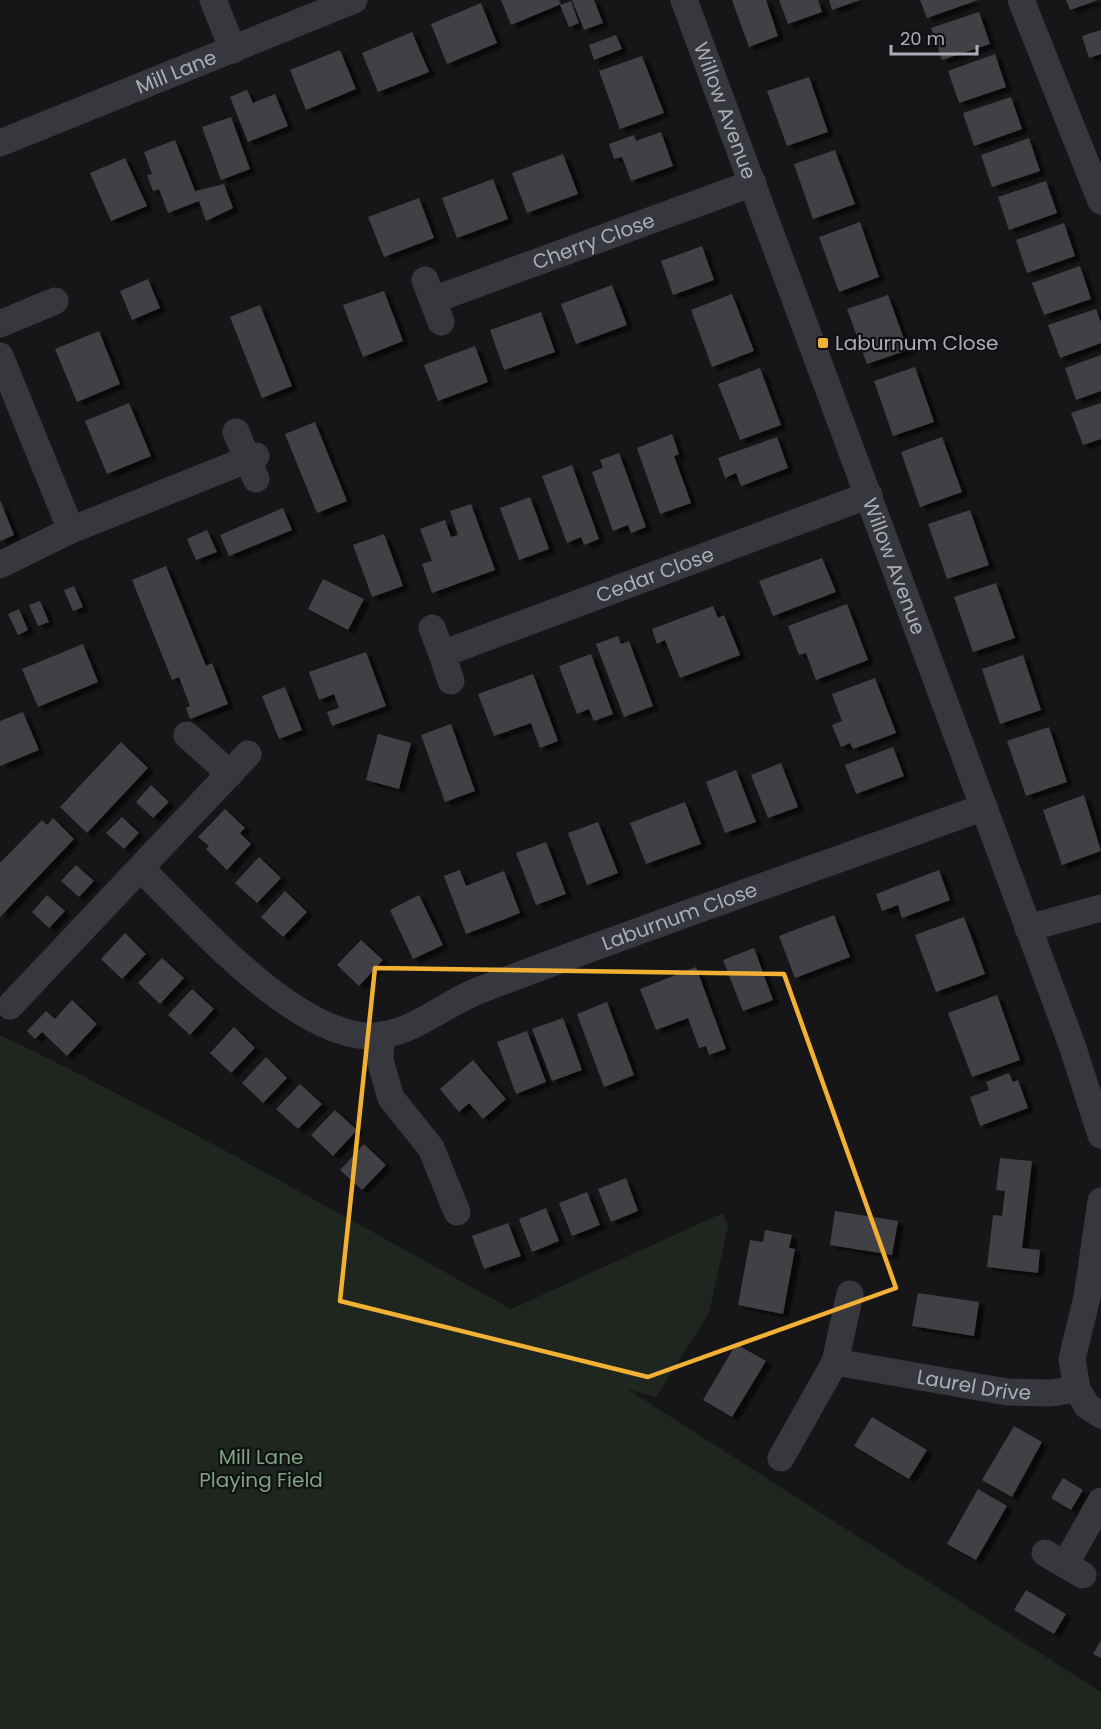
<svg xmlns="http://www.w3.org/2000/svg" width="1101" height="1729" font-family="Poppins,sans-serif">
  <defs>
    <filter id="shadow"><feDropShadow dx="6" dy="4" stdDeviation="1.5" flood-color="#0009"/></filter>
  </defs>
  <rect width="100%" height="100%" fill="#161618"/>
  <path fill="#1e261f" d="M 0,1035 C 174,1119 342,1215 511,1309 L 723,1213 L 728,1227 L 709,1313 L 656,1397 L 627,1389 L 1101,1692 L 1101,1729 L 0,1729 Z"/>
  <g fill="#404145" filter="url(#shadow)">
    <path d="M 501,0 L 559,0 L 561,4 L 511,25 Z"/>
    <path d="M 572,0 L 594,0 L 603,23 L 584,30 Z"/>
    <path d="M 732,0 L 766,0 L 778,36 L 749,47 Z"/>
    <path d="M 779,0 L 818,0 L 822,12 L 788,24 Z"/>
    <path d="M 829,0 L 860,0 L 832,10 Z"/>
    <path d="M 920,0 L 978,0 L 927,18 Z"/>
    <path d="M 1066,0 L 1098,0 L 1070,10 Z"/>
    <path d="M 571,1 L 579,23 L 569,27 L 560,5 Z"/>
    <path d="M 481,3 L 497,43 L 447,64 L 431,24 Z"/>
    <path d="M 979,12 L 990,44 L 942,60 L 931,28 Z"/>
    <path d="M 1101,30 L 1101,54 L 1089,58 L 1082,36 Z"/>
    <path d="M 412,32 L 429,72 L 378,92 L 362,53 Z"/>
    <path d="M 616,35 L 622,49 L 594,60 L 589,45 Z"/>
    <path d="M 340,50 L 356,89 L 306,110 L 290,70 Z"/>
    <path d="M 995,54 L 1006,87 L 959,103 L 948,71 Z"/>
    <path d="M 642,56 L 664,113 L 620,129 L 599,71 Z"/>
    <path d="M 809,77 L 828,132 L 787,146 L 767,91 Z"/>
    <path d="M 247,90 L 253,103 L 275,94 L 288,126 L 248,142 L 230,97 Z"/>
    <path d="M 1011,97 L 1022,129 L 974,146 L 963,113 Z"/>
    <path d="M 231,117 L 250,169 L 221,180 L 202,127 Z"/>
    <path d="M 661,132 L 673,166 L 631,181 L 622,157 L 614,159 L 609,144 L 634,135 L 636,141 Z"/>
    <path d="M 1029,138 L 1040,171 L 992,187 L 981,155 Z"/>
    <path d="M 175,140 L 195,191 L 224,184 L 233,208 L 206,221 L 199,201 L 168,213 L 159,189 L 153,191 L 147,175 L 152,174 L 144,152 Z"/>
    <path d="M 835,150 L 855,204 L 813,219 L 794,164 Z"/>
    <path d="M 563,154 L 578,194 L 527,213 L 512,173 Z"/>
    <path d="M 125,158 L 147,206 L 111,221 L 90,173 Z"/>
    <path d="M 493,179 L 508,219 L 457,238 L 442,198 Z"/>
    <path d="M 1046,181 L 1057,213 L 1009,230 L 998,197 Z"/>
    <path d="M 419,198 L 434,238 L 384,257 L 368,217 Z"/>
    <path d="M 860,222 L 879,277 L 839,292 L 819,237 Z"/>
    <path d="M 1064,223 L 1075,256 L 1027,273 L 1016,240 Z"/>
    <path d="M 702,246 L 714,280 L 673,295 L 661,261 Z"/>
    <path d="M 1080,266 L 1091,299 L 1044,315 L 1032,283 Z"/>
    <path d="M 148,279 L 160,308 L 132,320 L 120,291 Z"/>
    <path d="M 612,285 L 627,325 L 576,344 L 561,304 Z"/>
    <path d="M 384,291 L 403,341 L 363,357 L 343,305 Z"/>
    <path d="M 732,294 L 754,351 L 712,367 L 691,310 Z"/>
    <path d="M 888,295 L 908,350 L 867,364 L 847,309 Z"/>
    <path d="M 260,305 L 292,386 L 262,398 L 230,317 Z"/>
    <path d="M 1096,309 L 1101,323 L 1101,343 L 1060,358 L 1048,325 Z"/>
    <path d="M 541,312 L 555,352 L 504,370 L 490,330 Z"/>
    <path d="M 99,331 L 120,384 L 77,402 L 55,349 Z"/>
    <path d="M 475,346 L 488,382 L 438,401 L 424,365 Z"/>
    <path d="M 1101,355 L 1101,391 L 1076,400 L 1065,368 Z"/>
    <path d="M 915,367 L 934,422 L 893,436 L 874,381 Z"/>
    <path d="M 760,368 L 781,425 L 740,440 L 718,384 Z"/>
    <path d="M 129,403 L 151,456 L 107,474 L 85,421 Z"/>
    <path d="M 1101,403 L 1101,439 L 1083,445 L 1071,413 Z"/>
    <path d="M 315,422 L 347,501 L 317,513 L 285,434 Z"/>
    <path d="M 672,434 L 679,454 L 674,456 L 691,503 L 660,514 L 637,448 Z"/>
    <path d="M 777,437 L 788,468 L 741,486 L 736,473 L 725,478 L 718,458 Z"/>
    <path d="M 942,437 L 962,492 L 920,507 L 901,452 Z"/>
    <path d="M 619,453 L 646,527 L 631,533 L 628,525 L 613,531 L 592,472 L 603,468 L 600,460 Z"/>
    <path d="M 572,465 L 599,539 L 584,545 L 581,537 L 567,543 L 542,476 Z"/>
    <path d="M 530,497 L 549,549 L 519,560 L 500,508 Z"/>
    <path d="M 0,500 L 14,535 L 0,541 Z"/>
    <path d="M 471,504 L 495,570 L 432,593 L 422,564 L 432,561 L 420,529 L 445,520 L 451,537 L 458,535 L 450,511 Z"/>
    <path d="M 283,508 L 292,530 L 229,556 L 220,535 Z"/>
    <path d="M 970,510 L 989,565 L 947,579 L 928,524 Z"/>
    <path d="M 207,530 L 217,552 L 196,560 L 187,539 Z"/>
    <path d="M 384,534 L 403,586 L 372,597 L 353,545 Z"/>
    <path d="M 822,558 L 836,592 L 773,616 L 759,581 Z"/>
    <path d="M 166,566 L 206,666 L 212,663 L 228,704 L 190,719 L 186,708 L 190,706 L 179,677 L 172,680 L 132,580 Z"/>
    <path d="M 323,579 L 364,599 L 348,630 L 308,609 Z"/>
    <path d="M 996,583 L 1015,638 L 973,652 L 954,597 Z"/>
    <path d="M 74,586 L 83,607 L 73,611 L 64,590 Z"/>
    <path d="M 40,601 L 49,622 L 38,626 L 29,605 Z"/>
    <path d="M 847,604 L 868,660 L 816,680 L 806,653 L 799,655 L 788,626 Z"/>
    <path d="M 713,606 L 718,618 L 724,615 L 740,655 L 680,678 L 665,640 L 657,644 L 652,629 Z"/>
    <path d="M 19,609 L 28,630 L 18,635 L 8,614 Z"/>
    <path d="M 618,636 L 621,644 L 629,641 L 653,706 L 624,717 L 596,644 Z"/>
    <path d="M 83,644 L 98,682 L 38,707 L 22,669 Z"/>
    <path d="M 366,652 L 386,706 L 332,726 L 327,712 L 339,708 L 334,694 L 319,700 L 309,672 Z"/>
    <path d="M 591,654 L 613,714 L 594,721 L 589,709 L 577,714 L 559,666 Z"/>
    <path d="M 1023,655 L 1041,710 L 1000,724 L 982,669 Z"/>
    <path d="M 533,674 L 558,741 L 540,748 L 531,723 L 494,736 L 478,694 Z"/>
    <path d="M 875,678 L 896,733 L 853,749 L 850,743 L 841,747 L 832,725 L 842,721 L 832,694 Z"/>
    <path d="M 285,687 L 302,730 L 279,739 L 262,696 Z"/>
    <path d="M 23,712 L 39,750 L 0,766 L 0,721 Z"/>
    <path d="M 451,724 L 475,791 L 445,802 L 421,735 Z"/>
    <path d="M 1049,727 L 1067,782 L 1026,796 L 1007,741 Z"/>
    <path d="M 378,734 L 411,743 L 399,789 L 366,780 Z"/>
    <path d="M 121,742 L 148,768 L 87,833 L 60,807 Z"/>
    <path d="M 893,747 L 904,776 L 856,794 L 845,765 Z"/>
    <path d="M 781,763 L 798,807 L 768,818 L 751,775 Z"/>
    <path d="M 736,770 L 756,822 L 725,833 L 706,782 Z"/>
    <path d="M 151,785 L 169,802 L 153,818 L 136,802 Z"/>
    <path d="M 1084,795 L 1101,851 L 1062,865 L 1043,810 Z"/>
    <path d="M 685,802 L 701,844 L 646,864 L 630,823 Z"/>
    <path d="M 225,809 L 245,828 L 240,833 L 251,844 L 227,870 L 206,849 L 209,846 L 198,837 Z"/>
    <path d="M 122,817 L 139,833 L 124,849 L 106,833 Z"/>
    <path d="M 53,818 L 74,839 L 0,917 L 0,863 L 42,820 L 47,825 Z"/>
    <path d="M 598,822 L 618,873 L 587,885 L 568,833 Z"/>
    <path d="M 546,842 L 566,894 L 536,905 L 516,853 Z"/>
    <path d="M 259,857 L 281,878 L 257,903 L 235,883 Z"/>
    <path d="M 76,865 L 94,881 L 79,897 L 61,881 Z"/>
    <path d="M 460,870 L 466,886 L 504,871 L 520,913 L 466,934 L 444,876 Z"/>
    <path d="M 939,870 L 950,900 L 902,918 L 898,905 L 882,911 L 876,894 Z"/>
    <path d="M 285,891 L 307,912 L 283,937 L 261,917 Z"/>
    <path d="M 47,895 L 65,911 L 49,928 L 32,912 Z"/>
    <path d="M 419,895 L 443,945 L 413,959 L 390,910 Z"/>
    <path d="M 834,915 L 850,957 L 795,978 L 779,936 Z"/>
    <path d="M 964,917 L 985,974 L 936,992 L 915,935 Z"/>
    <path d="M 125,933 L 146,954 L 122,979 L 101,959 Z"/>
    <path d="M 361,940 L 383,960 L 359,986 L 337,965 Z"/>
    <path d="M 754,948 L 773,1000 L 743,1011 L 723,960 Z"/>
    <path d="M 162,958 L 184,978 L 160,1004 L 138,983 Z"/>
    <path d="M 696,967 L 726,1049 L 709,1055 L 706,1046 L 699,1048 L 688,1018 L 656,1030 L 640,989 Z"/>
    <path d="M 192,989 L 214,1009 L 190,1035 L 168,1015 Z"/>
    <path d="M 997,995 L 1020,1060 L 972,1077 L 948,1013 Z"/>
    <path d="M 72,1000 L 97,1024 L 67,1056 L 42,1032 L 35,1039 L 27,1031 L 46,1011 L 55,1019 Z"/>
    <path d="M 607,1002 L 634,1075 L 604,1087 L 577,1014 Z"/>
    <path d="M 563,1018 L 582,1070 L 552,1081 L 532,1029 Z"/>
    <path d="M 234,1027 L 255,1048 L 231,1073 L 210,1053 Z"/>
    <path d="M 527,1031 L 546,1082 L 516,1094 L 497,1042 Z"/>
    <path d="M 266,1057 L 287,1078 L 263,1103 L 242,1083 Z"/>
    <path d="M 473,1060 L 506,1099 L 483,1119 L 469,1103 L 459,1112 L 440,1089 Z"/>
    <path d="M 1009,1073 L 1013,1082 L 1018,1080 L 1028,1108 L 980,1126 L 970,1097 L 989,1090 L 986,1082 Z"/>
    <path d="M 300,1084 L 322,1104 L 298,1129 L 276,1109 Z"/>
    <path d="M 335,1110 L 357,1130 L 333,1156 L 311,1135 Z"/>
    <path d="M 364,1144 L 386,1165 L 362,1190 L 340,1170 Z"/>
    <path d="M 1000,1158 L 1032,1161 L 1022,1248 L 1040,1250 L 1038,1273 L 987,1267 L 993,1215 L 1002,1216 L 1005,1191 L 996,1190 Z"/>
    <path d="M 626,1178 L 638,1211 L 611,1222 L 598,1189 Z"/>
    <path d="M 587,1192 L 600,1225 L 572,1236 L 559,1203 Z"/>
    <path d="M 546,1208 L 559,1241 L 532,1252 L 519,1219 Z"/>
    <path d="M 835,1211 L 898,1221 L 892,1255 L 830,1245 Z"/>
    <path d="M 508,1223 L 521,1256 L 484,1269 L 472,1236 Z"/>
    <path d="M 765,1230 L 792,1235 L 789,1248 L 795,1249 L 783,1314 L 738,1305 L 750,1240 L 763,1242 Z"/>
    <path d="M 918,1293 L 979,1302 L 974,1336 L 912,1326 Z"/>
    <path d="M 736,1344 L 766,1361 L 732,1417 L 703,1400 Z"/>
    <path d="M 872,1417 L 927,1450 L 909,1479 L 854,1446 Z"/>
    <path d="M 1014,1426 L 1042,1442 L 1012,1497 L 982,1480 Z"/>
    <path d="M 1063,1478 L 1083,1490 L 1071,1510 L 1051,1498 Z"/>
    <path d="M 978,1489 L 1007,1506 L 976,1560 L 947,1544 Z"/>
    <path d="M 1026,1590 L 1066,1614 L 1054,1634 L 1014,1610 Z"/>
    <path d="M 1101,1640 L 1101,1658 L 1093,1654 Z"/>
  </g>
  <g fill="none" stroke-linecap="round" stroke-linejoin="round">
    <g stroke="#37383d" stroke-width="27">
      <path d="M 213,0 L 233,50"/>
      <path id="s1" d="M 684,0 L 1072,1045 L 1101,1135"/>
      <path d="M 1021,0 L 1101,201"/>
      <path id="s2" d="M 0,143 L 354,0"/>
      <path d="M 425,280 L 441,322"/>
      <path id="s3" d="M 433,300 L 753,183"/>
      <path d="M 0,324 L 55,301"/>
      <path d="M 0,356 L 71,530"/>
      <path d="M 236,432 L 256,479"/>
      <path d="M 0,565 L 71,530 L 256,456"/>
      <path id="s4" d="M 432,628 L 442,654 L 869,495"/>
      <path d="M 442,654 L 451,681"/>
      <path d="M 187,735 L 230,774"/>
      <path id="s5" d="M 141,869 C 196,922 289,1030 366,1036 C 407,1039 443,1004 480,990 C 647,926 816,868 984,807"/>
      <path d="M 1028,928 L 1101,908"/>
      <path d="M 10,1006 L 248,754"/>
      <path d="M 381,1035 L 380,1060 L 391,1098 L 431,1148 L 457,1212"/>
      <path d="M 1101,1201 L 1087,1297 L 1072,1359 L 1077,1389 L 1087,1406 L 1101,1415"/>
      <path id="s6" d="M 835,1362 L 1007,1392 L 1051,1393 L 1077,1389"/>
      <path d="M 781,1458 L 835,1362 L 850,1294"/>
      <path d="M 1045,1553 L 1083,1575"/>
      <path d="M 1065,1565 L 1101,1501"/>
    </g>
  </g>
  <path fill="none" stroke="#f2b134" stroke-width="4.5" stroke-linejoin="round" d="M 375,968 L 784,974 L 896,1288 L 648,1377 L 340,1301 Z"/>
  <rect fill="#f2b134" stroke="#111113" stroke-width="2" x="817" y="337" width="12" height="12" rx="3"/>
  <g text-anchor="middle" stroke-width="4.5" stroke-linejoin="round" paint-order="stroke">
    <g font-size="20" fill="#a8adb8" stroke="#111113">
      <text dy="7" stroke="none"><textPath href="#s2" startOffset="190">Mill Lane</textPath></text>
      <text dy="7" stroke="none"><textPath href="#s1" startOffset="118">Willow Avenue</textPath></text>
      <text dy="7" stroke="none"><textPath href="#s3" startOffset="171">Cherry Close</textPath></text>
      <text dy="7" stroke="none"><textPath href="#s1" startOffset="604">Willow Avenue</textPath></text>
      <text dy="7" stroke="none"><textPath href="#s4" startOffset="255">Cedar Close</textPath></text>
      <text dy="7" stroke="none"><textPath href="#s5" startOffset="622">Laburnum Close</textPath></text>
      <text dy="7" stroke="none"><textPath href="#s6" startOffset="141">Laurel Drive</textPath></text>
    </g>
    <g font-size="20" fill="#a8adb8" stroke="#111113" text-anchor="start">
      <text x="835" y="350">Laburnum Close</text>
    </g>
    <g font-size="20" fill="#7fa381" stroke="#111113">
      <text x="261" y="1464">Mill Lane<tspan x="261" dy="23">Playing Field</tspan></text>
    </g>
  </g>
  <path d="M891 45v9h86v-9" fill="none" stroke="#a8adb8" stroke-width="3"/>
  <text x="900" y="45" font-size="18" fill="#a8adb8" stroke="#111113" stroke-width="4.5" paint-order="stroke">20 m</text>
</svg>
